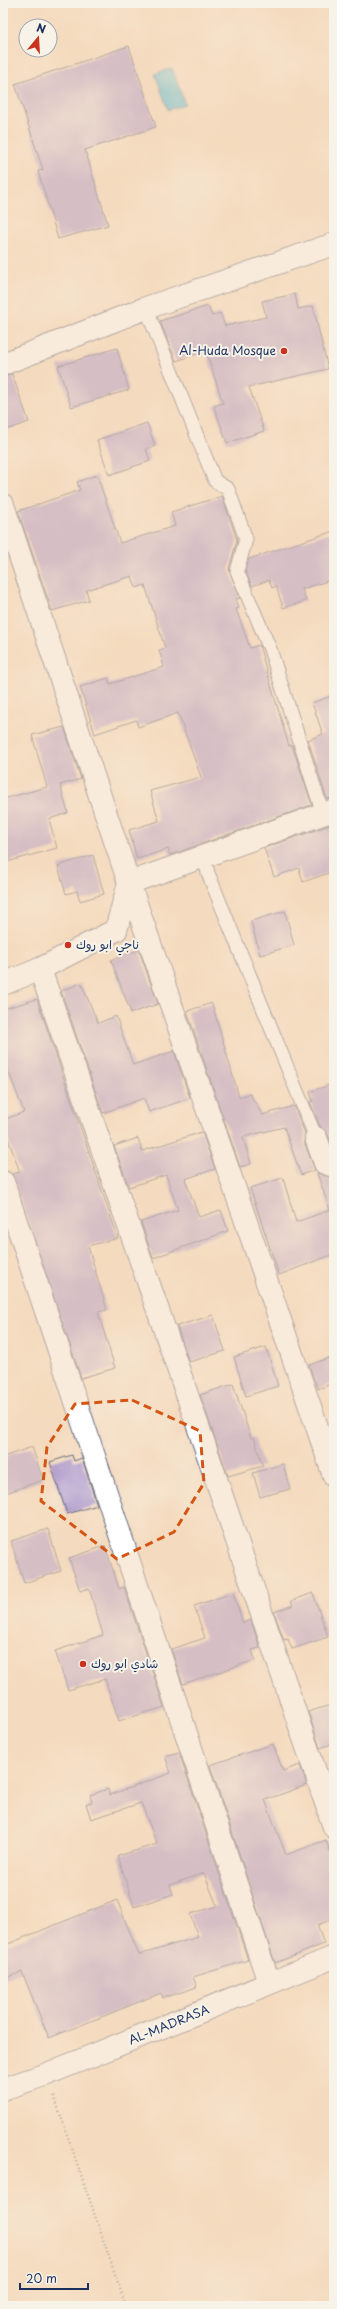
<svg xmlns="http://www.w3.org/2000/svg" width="337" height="2309" font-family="'Playpen Sans','Playpen Sans Arabic',sans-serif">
  <rect width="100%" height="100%" fill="#f7f3e8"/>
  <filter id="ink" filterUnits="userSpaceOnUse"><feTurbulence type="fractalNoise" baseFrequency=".025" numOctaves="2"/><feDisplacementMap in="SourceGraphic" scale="8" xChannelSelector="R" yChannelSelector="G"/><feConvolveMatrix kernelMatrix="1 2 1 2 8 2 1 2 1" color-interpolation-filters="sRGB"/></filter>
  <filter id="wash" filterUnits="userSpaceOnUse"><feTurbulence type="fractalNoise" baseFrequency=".012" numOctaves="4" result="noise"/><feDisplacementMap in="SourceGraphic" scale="16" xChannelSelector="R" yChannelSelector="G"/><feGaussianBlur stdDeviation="0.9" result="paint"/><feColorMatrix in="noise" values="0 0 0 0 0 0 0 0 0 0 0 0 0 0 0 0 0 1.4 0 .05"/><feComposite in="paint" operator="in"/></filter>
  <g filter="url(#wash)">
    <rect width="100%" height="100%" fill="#f4dabe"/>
    <path fill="#5bc0d9" stroke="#3b789c" d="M 172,68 L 185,104 L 168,110 L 155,74 Z"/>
    <g id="blocks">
      <g fill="#b09bcd">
        <path d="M 129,46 L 156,127 L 85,150 L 108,225 L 58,239 L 38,171 L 43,170 L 15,84 Z"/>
        <path d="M 295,294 L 298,309 L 313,306 L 328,369 L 249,387 L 264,431 L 227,443 L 214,406 L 223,403 L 206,351 L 176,361 L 160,321 L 208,306 L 212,316 L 220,313 L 225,326 L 266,317 L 262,301 Z"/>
        <path d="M 117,348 L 129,390 L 71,407 L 58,366 Z"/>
        <path d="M 12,374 L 29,422 L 3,431 L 3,376 Z"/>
        <path d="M 147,423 L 155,446 L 146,449 L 150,461 L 109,475 L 97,440 Z"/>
        <path d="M 97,475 L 120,543 L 175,526 L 171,512 L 222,496 L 237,540 L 229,569 L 240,598 L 236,599 L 239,608 L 236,609 L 250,648 L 259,645 L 289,746 L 292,745 L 312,805 L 170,855 L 168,849 L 137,859 L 129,830 L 159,821 L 150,791 L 201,777 L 178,713 L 138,727 L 136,720 L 95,734 L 80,687 L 108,678 L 110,684 L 164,667 L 159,650 L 165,648 L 145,585 L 136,588 L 132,576 L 86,590 L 89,600 L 52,611 L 18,511 L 80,490 L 77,482 Z"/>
        <path d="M 334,531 L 334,579 L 302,589 L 306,601 L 283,608 L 276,586 L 272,588 L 269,580 L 252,586 L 245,570 L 249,559 Z"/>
        <path d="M 334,695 L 334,797 L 327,799 L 308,740 L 323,734 L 312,703 Z"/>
        <path d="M 64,727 L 81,779 L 60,785 L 68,813 L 49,819 L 57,848 L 3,863 L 3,799 L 47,787 L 32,735 Z"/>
        <path d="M 330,825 L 334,835 L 334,871 L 303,882 L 299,868 L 274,877 L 264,848 Z"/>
        <path d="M 93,855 L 104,894 L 80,901 L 77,891 L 66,894 L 58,866 Z"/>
        <path d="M 285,911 L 294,945 L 260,955 L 251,921 Z"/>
        <path d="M 139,950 L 158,1004 L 131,1013 L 111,960 Z"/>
        <path d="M 81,983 L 98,1023 L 116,1016 L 133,1065 L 174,1051 L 190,1098 L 149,1112 L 144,1098 L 103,1113 L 61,991 Z"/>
        <path d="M 37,999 L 118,1238 L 88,1246 L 107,1310 L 98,1312 L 115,1368 L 81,1378 L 12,1174 L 20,1172 L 3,1125 L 3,1120 L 24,1112 L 8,1070 L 3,1071 L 3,1009 Z"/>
        <path d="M 212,1003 L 239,1097 L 250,1094 L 262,1115 L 294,1106 L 305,1133 L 304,1142 L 315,1170 L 301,1175 L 284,1127 L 243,1137 L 251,1164 L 240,1167 L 187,1011 Z"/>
        <path d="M 334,1083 L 334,1151 L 328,1134 L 320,1126 L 310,1102 L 313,1101 L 310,1092 Z"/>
        <path d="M 202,1132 L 215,1169 L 185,1179 L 199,1217 L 221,1210 L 228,1231 L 153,1258 L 141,1222 L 178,1210 L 166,1175 L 129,1187 L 114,1146 L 138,1138 L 142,1151 Z"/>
        <path d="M 317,1173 L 334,1178 L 334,1254 L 279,1275 L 250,1188 L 283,1178 L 296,1222 L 330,1210 Z"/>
        <path d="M 213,1315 L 225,1351 L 189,1362 L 177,1326 Z"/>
        <path d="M 266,1347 L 278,1386 L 246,1396 L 234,1357 Z"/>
        <path d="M 334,1356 L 334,1383 L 318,1389 L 309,1365 Z"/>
        <path d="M 233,1384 L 251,1438 L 254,1437 L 263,1466 L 228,1476 L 200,1395 Z"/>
        <path d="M 32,1447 L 43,1480 L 3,1494 L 3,1457 Z"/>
        <path d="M 72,1455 L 74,1461 L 82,1458 L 97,1505 L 67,1514 L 50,1462 Z"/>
        <path d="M 283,1464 L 290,1489 L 260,1497 L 253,1473 Z"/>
        <path d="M 48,1529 L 61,1571 L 24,1583 L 11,1541 Z"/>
        <path d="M 105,1546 L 119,1589 L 124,1587 L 164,1707 L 119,1721 L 105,1679 L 68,1690 L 55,1651 L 103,1635 L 89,1588 L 80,1591 L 69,1558 Z"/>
        <path d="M 233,1593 L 243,1623 L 251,1620 L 260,1648 L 252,1650 L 255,1660 L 183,1684 L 171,1649 L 205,1638 L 194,1606 Z"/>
        <path d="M 313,1593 L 328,1637 L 292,1649 L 288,1639 L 284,1640 L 274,1612 L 293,1605 L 291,1601 Z"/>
        <path d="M 334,1704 L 334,1743 L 320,1748 L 308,1712 Z"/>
        <path d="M 273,1744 L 283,1771 L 300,1765 L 307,1785 L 265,1800 L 286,1855 L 326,1840 L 334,1862 L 334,1919 L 317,1925 L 324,1944 L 275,1963 L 210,1765 Z"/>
        <path d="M 179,1752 L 248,1960 L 193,1977 L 197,1987 L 163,1998 L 161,1993 L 49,2038 L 22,1972 L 3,1979 L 3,1946 L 117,1900 L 139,1955 L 198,1937 L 190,1914 L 217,1906 L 204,1873 L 170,1885 L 173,1894 L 134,1907 L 118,1856 L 157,1844 L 141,1803 L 91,1819 L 86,1804 L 92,1802 L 90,1795 L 108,1789 L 110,1795 L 171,1773 L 165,1756 Z"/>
      </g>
    </g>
  </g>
  <g filter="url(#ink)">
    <use href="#blocks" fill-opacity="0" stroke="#676b80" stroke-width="1"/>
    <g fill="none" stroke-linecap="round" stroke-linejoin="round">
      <defs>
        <g id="lane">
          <path d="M 146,308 L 215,481 L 228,489 L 246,539 L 237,571 L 270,649 L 323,814"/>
          <path d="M 204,857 L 208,873 L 316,1138"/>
        </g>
        <g id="street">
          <path d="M 3,364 L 146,308 L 334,244"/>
          <path d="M 3,505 L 129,883 L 334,1476"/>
          <path d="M 40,969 L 210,1461 L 334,1827"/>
          <path d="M 3,984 L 40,969 L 116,930 L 129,883 L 334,810"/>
          <path d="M 316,1138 L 325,1163 L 334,1166"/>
          <path d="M 3,1182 L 269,1983"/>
        </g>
        <path id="secondary" d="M 3,2089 L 47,2074 L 334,1957"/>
      </defs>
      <use href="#lane" stroke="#676b80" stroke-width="15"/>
      <use href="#street" stroke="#676b80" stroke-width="24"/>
      <use href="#secondary" stroke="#676b80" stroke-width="24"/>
      <path stroke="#676b80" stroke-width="2.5" stroke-dasharray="1 3" stroke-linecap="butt" d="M 54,2096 L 126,2306"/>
      <use href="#lane" stroke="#fff" stroke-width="13"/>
      <use href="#street" stroke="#fff" stroke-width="22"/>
      <use href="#secondary" stroke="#fff" stroke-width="22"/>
    </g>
  </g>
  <path d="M0 0H337V2309H0ZM 132,1400 L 200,1431 L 204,1483 L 174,1532 L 117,1559 L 41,1501 L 47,1447 L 75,1404 Z" fill="#f4dabe" fill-opacity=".55" fill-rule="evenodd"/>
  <path fill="none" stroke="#d45514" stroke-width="3" stroke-dasharray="8 5" stroke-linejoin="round" d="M 132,1400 L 200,1431 L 204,1483 L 174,1532 L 117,1559 L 41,1501 L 47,1447 L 75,1404 Z"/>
  <g fill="#c8321e" stroke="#f7f3e8" stroke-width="1.5">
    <circle cx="284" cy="351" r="4"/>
    <circle cx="68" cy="945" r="4"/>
    <circle cx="83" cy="1664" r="4"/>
  </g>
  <g text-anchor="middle" stroke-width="4" stroke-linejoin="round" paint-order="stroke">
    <g font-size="12" fill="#1b2f5e" stroke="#f7f3e8" text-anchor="start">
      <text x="276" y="355" text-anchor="end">Al-Huda Mosque</text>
      <text x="76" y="949">ناجي ابو روك</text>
      <text x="91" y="1668">شادي ابو روك</text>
    </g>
    <g font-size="12" fill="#1b2f5e" stroke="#f7f3e8">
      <text transform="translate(169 2025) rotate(-22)" y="4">AL-MADRASA</text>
    </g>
  </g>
  <rect width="337" height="2309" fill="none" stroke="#f7f3e8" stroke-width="16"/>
  <g transform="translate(38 38) rotate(18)"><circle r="19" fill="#f7f3e8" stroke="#9fa5b1"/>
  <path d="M0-3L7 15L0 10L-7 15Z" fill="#c8321e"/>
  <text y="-6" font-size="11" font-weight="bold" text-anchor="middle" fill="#1b2f5e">N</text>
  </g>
  <path d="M20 2283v6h68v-6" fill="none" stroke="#1b2f5e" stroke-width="2"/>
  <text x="26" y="2283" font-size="12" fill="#1b2f5e" stroke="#f7f3e8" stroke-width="3" paint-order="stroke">20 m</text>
</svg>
